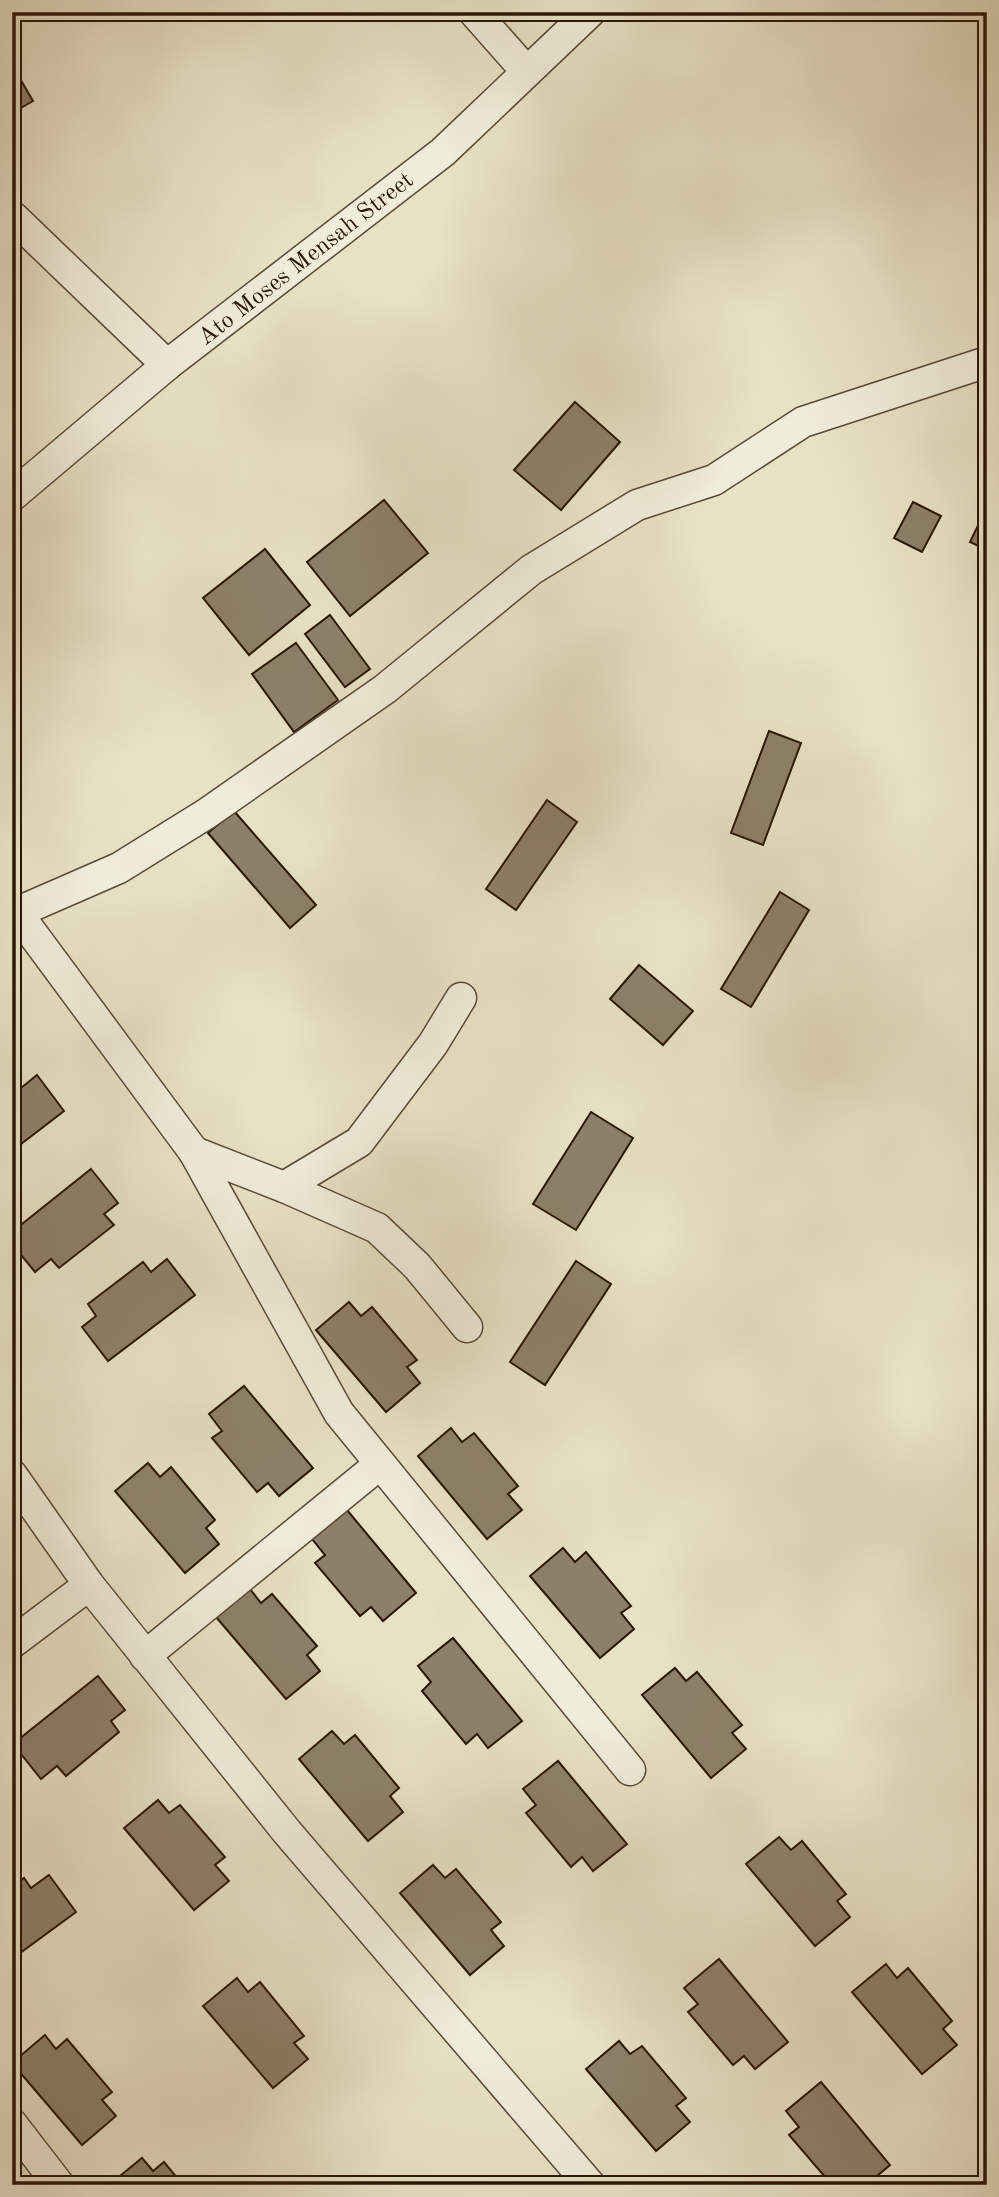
<svg xmlns="http://www.w3.org/2000/svg" width="999" height="2197" font-family="'Old Standard TT',serif">
  <rect width="100%" height="100%" fill="#e8e1c6"/>
  <filter id="stains"><feTurbulence type="fractalNoise" baseFrequency=".00286" numOctaves="4"/><feColorMatrix values="0 0 0 0 .2 0 0 0 0 .09 0 0 0 0 .02 0 0 0 .5 -.17"/></filter>
  <radialGradient id="worn" r=".72"><stop offset=".6" stop-color="#630" stop-opacity="0"/><stop offset="1" stop-color="#630" stop-opacity=".3"/></radialGradient>
  <g fill="#8d806a" stroke="#2a1607" stroke-width="2">
    <path d="M 12,12 L 32,12 L 12,28 Z"/>
    <path d="M 15,70 L 33,101 L 12,113 L 12,71 Z"/>
    <path d="M 575,402 L 620,442 L 561,510 L 514,470 Z"/>
    <path d="M 384,500 L 428,553 L 350,616 L 307,562 Z"/>
    <path d="M 913,502 L 941,516 L 922,552 L 894,538 Z"/>
    <path d="M 987,507 L 987,550 L 970,542 Z"/>
    <path d="M 265,549 L 310,605 L 249,655 L 203,598 Z"/>
    <path d="M 330,615 L 370,669 L 345,687 L 305,634 Z"/>
    <path d="M 296,643 L 338,700 L 294,732 L 252,674 Z"/>
    <path d="M 769,731 L 801,743 L 763,845 L 731,833 Z"/>
    <path d="M 547,800 L 577,822 L 516,910 L 486,889 Z"/>
    <path d="M 234,811 L 316,905 L 290,928 L 208,833 Z"/>
    <path d="M 780,892 L 809,910 L 751,1007 L 721,989 Z"/>
    <path d="M 639,965 L 693,1011 L 663,1045 L 610,999 Z"/>
    <path d="M 37,1075 L 64,1111 L 12,1151 L 12,1079 L 21,1088 Z"/>
    <path d="M 591,1112 L 633,1138 L 576,1230 L 533,1204 Z"/>
    <path d="M 91,1169 L 118,1203 L 104,1214 L 114,1225 L 59,1268 L 51,1259 L 35,1272 L 12,1244 L 12,1232 Z"/>
    <path d="M 167,1259 L 195,1295 L 108,1361 L 82,1327 L 96,1316 L 88,1304 L 143,1262 L 151,1272 Z"/>
    <path d="M 576,1261 L 611,1284 L 545,1385 L 510,1362 Z"/>
    <path d="M 349,1302 L 361,1316 L 372,1307 L 417,1360 L 407,1367 L 420,1383 L 386,1412 L 316,1330 Z"/>
    <path d="M 244,1386 L 313,1468 L 279,1496 L 268,1483 L 257,1492 L 212,1438 L 222,1431 L 209,1414 Z"/>
    <path d="M 451,1428 L 462,1442 L 474,1433 L 518,1486 L 508,1494 L 522,1510 L 487,1539 L 418,1456 Z"/>
    <path d="M 148,1463 L 160,1477 L 171,1467 L 215,1520 L 206,1528 L 219,1544 L 185,1573 L 115,1491 Z"/>
    <path d="M 347,1510 L 416,1593 L 383,1621 L 371,1607 L 360,1616 L 315,1563 L 325,1555 L 312,1539 Z"/>
    <path d="M 563,1548 L 575,1562 L 586,1552 L 631,1606 L 621,1613 L 634,1629 L 600,1658 L 530,1576 Z"/>
    <path d="M 250,1589 L 261,1603 L 272,1594 L 317,1646 L 307,1655 L 320,1671 L 286,1699 L 216,1617 Z"/>
    <path d="M 453,1638 L 522,1721 L 488,1748 L 477,1734 L 466,1744 L 422,1691 L 431,1682 L 418,1666 Z"/>
    <path d="M 675,1668 L 686,1681 L 697,1672 L 742,1725 L 732,1733 L 746,1749 L 711,1778 L 642,1695 Z"/>
    <path d="M 98,1676 L 125,1710 L 111,1721 L 119,1732 L 66,1776 L 57,1766 L 41,1779 L 13,1744 Z"/>
    <path d="M 332,1731 L 344,1744 L 355,1735 L 399,1788 L 390,1796 L 403,1812 L 368,1841 L 299,1759 Z"/>
    <path d="M 558,1761 L 627,1844 L 593,1871 L 582,1857 L 571,1867 L 526,1813 L 536,1805 L 523,1789 Z"/>
    <path d="M 158,1800 L 169,1813 L 180,1805 L 225,1857 L 215,1865 L 229,1881 L 194,1910 L 124,1828 Z"/>
    <path d="M 779,1837 L 791,1850 L 802,1841 L 846,1894 L 837,1901 L 850,1917 L 815,1946 L 746,1864 Z"/>
    <path d="M 433,1865 L 445,1878 L 456,1869 L 501,1922 L 491,1930 L 504,1946 L 470,1975 L 400,1893 Z"/>
    <path d="M 49,1875 L 76,1912 L 12,1959 L 12,1888 L 24,1878 L 31,1888 Z"/>
    <path d="M 719,1959 L 788,2042 L 755,2069 L 744,2056 L 733,2065 L 688,2012 L 698,2004 L 684,1988 Z"/>
    <path d="M 886,1964 L 897,1978 L 908,1968 L 952,2021 L 943,2029 L 957,2045 L 922,2074 L 852,1992 Z"/>
    <path d="M 237,1978 L 248,1992 L 260,1982 L 304,2036 L 294,2043 L 308,2059 L 273,2088 L 203,2006 Z"/>
    <path d="M 45,2035 L 56,2049 L 67,2039 L 112,2092 L 102,2100 L 116,2116 L 82,2145 L 12,2063 Z"/>
    <path d="M 619,2041 L 630,2054 L 642,2046 L 686,2098 L 676,2106 L 690,2122 L 656,2151 L 586,2069 Z"/>
    <path d="M 821,2082 L 890,2165 L 866,2185 L 850,2185 L 845,2179 L 838,2185 L 832,2185 L 789,2135 L 799,2127 L 786,2111 Z"/>
    <path d="M 142,2158 L 153,2171 L 164,2162 L 183,2185 L 109,2185 Z"/>
  </g>
  <g fill="none" stroke-linecap="round" stroke-linejoin="round">
    <defs>
      <g id="minor">
        <path d="M 474,12 L 526,71"/>
        <path d="M 13,217 L 167,365"/>
        <path d="M 12,496 L 167,365 L 443,152 L 590,12"/>
        <path d="M 12,906 L 194,1152 L 339,1413 L 630,1770"/>
        <path d="M 18,912 L 119,868 L 206,814 L 385,689 L 531,570 L 637,505 L 714,480 L 803,422 L 987,362"/>
        <path d="M 194,1152 L 284,1187 L 377,1228 L 417,1266 L 467,1327"/>
        <path d="M 284,1187 L 359,1142 L 433,1044 L 461,998"/>
        <path d="M 12,1475 L 89,1585 L 287,1832 L 590,2185"/>
        <path d="M 12,1643 L 89,1585"/>
        <path d="M 145,1656 L 380,1464"/>
        <path d="M 12,2124 L 59,2185"/>
      </g>
    </defs>
    <use href="#minor" stroke="#5a4937" stroke-width="33"/>
    <use href="#minor" stroke="#f0ecda" stroke-width="30"/>
  </g>
  <g text-anchor="middle" stroke-width="5" stroke-linejoin="round" paint-order="stroke">
    <g font-size="24" fill="#2a1607" stroke="#f0ecda">
      <text transform="translate(305 258) rotate(-38)" y="8">Ato Moses Mensah Street</text>
    </g>
  </g>
  <rect width="999" height="2197" fill="none" stroke="#e8e1c6" stroke-width="42"/>
  <rect x="14" y="14" width="971" height="2169" fill="none" stroke="#2a1607" stroke-width="3.5"/>
  <rect x="21" y="21" width="957" height="2155" fill="none" stroke="#2a1607" stroke-width="2"/>
  <rect width="100%" height="100%" filter="url(#stains)"/>
  <rect width="100%" height="100%" fill="url(#worn)"/>
</svg>
